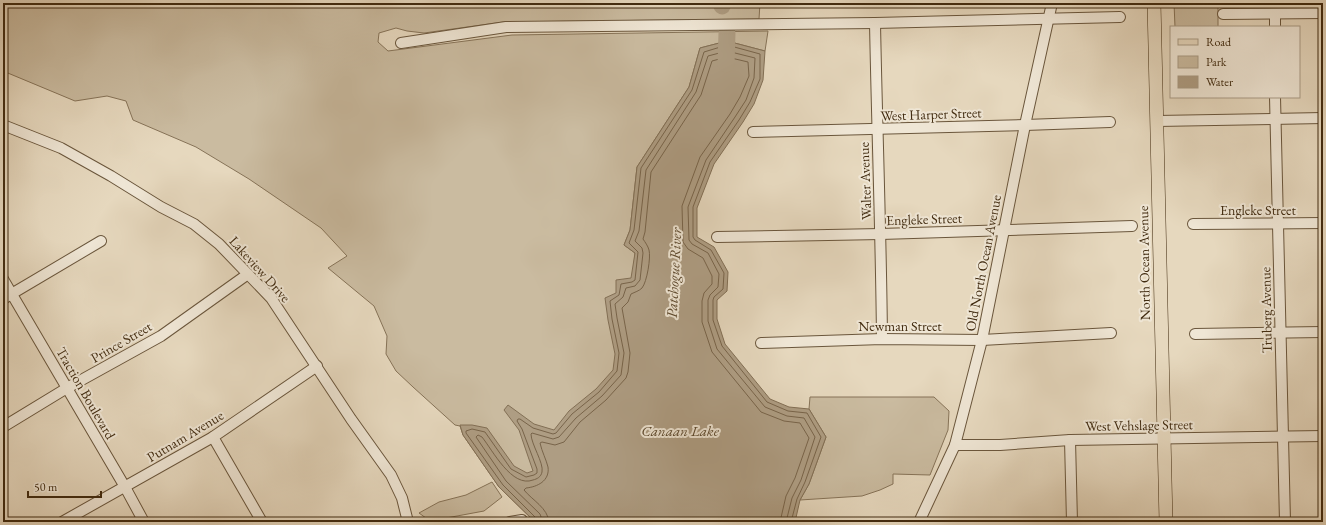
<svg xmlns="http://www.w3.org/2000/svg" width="1326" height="525" font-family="'EB Garamond',serif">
  <rect width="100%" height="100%" fill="#e6d8be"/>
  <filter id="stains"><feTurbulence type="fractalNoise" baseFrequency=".005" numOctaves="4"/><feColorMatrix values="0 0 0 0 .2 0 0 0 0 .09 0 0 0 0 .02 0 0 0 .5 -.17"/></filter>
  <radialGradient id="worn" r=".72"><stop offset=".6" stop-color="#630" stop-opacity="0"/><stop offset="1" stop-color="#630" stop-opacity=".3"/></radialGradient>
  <g fill="#cabba0" stroke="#867358">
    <path d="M 3,3 L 760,3 L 759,19 L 503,22 L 424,33 L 407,31 L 396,28 L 379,33 L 378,42 L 388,51 L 512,35 L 768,31 L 765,51 L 727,41 L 700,48 L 689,87 L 637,167 L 630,230 L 624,245 L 635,253 L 610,522 L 533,522 L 534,521 L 499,487 L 463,435 L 460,426 L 455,425 L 413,387 L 396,371 L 386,354 L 387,336 L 374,306 L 328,268 L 347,256 L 321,228 L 249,179 L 196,147 L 133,120 L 126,101 L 107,96 L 75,101 L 3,71 Z"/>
    <path d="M 1174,3 L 1218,3 L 1218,27 L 1175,27 Z"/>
    <path d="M 810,397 L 934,397 L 949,411 L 948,430 L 930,475 L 893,474 L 893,484 L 880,490 L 862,496 L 800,500 L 809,484 L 826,437 L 809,409 Z"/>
    <path d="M 492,482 L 502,497 L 484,511 L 430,521 L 419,513 L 439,502 L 466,495 Z"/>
  </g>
  <path fill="#ae9d83" stroke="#826f55" d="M 727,41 L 765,51 L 763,80 L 754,104 L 743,122 L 714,164 L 697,208 L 697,237 L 714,247 L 728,272 L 727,291 L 717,300 L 717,319 L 725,344 L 770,399 L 789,407 L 809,409 L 826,437 L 809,484 L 800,500 L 795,522 L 535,522 L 499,487 L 463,435 L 460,425 L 472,425 L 487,428 L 514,466 L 527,473 L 533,471 L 519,430 L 504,410 L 508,405 L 534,424 L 554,430 L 569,411 L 596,389 L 613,370 L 615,354 L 608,320 L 605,298 L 616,293 L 616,280 L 631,278 L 635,253 L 624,245 L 630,230 L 637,167 L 689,87 L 700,48 Z"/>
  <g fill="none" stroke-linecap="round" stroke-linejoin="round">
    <g stroke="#78644a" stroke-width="1">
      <path d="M 538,522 L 536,518 L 503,485 L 466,433 L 466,431 L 472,429 L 485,432 L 511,469 L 526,477 L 534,475 L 537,473 L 537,469 L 522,429 L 517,421 L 518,419 L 520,419 L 533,428 L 553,434 L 556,433 L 572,414 L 599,392 L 617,371 L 619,353 L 612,319 L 610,301 L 619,295 L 621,284 L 632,282 L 635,280 L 638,252 L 629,243 L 634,230 L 641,168 L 692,90 L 704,52 L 727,45 L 760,54 L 760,79 L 750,102 L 739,120 L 710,162 L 693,207 L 693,237 L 695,240 L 711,250 L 724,273 L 723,289 L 714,297 L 713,300 L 713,320 L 722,346 L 767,402 L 788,411 L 807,413 L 821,437 L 805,482 L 797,499 L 791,522"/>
      <path d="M 543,522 L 540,514 L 506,481 L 476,437 L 478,435 L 482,437 C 493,451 512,488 533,480 C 537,479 541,477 542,472 C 544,463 531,444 531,434 L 532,433 L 553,439 L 559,437 L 576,418 L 602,396 L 621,375 L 624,353 L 617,318 L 615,304 L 623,297 L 626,288 L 635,286 L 640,280 L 643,253 L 642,248 L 635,241 L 639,231 L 646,170 L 696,92 L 708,56 L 727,51 L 755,58 L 754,78 L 746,100 L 735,117 L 706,160 L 688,207 L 689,240 L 692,244 L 708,253 L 719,274 L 718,287 L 710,295 L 708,300 L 708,321 L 717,349 L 765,407 L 787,416 L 804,418 L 815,437 L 801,480 L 792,498 L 786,522"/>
      <path d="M 549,522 C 548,508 532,500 524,490 L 526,488 C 537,487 550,481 548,467 C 546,459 542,452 540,443 L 542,442 L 555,445 L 564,442 L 580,422 L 606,400 L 626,378 L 628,372 L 630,353 L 622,308 L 628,302 L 631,294 C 635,292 639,291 642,288 C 647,282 651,257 649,250 C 648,246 645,242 643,239 L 645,232 L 651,172 L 701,95 L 712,61 L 727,57 L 748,62 L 749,76 L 740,97 L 730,114 L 700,157 L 682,206 L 683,242 L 688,249 L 703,258 L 712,276 L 712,284 L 704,293 L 702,301 L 702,322 L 712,352 L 761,412 L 784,421 L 800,423 L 809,438 L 795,478 L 786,496 L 780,522"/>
    </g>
    <g stroke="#ae9d83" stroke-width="17">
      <path d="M 722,6 L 723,3"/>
      <path d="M 726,64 L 727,33"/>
    </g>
    <defs>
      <g id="minor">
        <path d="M 1223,14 L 1323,13"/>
        <path d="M 1275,14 L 1275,27"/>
        <path d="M 875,23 C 877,128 881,233 882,339"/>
        <path d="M 401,43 L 506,27 L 875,23 L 1120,17"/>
        <path d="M 1275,97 L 1285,522"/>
        <path d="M 1157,121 L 1323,118"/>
        <path d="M 3,125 L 61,148 L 111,176 L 161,207 L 194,224 L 219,244 L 271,298 L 351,419 L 391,475 L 402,498 L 408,522"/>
        <path d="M 753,132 L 1025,125 L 1110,122"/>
        <path d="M 1193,224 L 1323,223"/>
        <path d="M 717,237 L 881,234 L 1132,226"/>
        <path d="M 3,279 L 125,487 L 144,522"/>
        <path d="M 3,299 L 101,241"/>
        <path d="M 1195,334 L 1323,332"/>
        <path d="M 761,343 L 882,339 L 982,340 L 1111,333"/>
        <path d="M 3,427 L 67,388 L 161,336 L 248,274"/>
        <path d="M 213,437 L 262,522"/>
        <path d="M 1070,440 L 1072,522"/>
        <path d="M 955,445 L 1000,445 L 1070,440 L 1323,436"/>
        <path d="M 62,522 L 213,437 L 317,366"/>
        <path d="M 510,522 L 522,520"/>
        <path d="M 919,522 L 955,445 L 982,340 L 1025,125 L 1052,3"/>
      </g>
      <path id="major" d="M 1154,3 L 1166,522"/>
    </defs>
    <use href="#minor" stroke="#6a563c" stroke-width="12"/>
    <use href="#major" stroke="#412b10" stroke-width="14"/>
    <use href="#minor" stroke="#efe6d5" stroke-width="10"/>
    <use href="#major" stroke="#e6d8be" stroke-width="13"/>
  </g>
  <g text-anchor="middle" stroke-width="4" stroke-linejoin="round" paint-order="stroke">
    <g font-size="14" fill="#412b10" stroke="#efe6d5">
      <text transform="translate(931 114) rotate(-2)" y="5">West Harper Street</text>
      <text transform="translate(865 181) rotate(-92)" y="5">Walter Avenue</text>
      <text x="1258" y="215">Engleke Street</text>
      <text transform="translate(924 219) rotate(-2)" y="5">Engleke Street</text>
      <text transform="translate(983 263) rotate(-79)" y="5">Old North Ocean Avenue</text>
      <text transform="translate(1144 263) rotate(-91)" y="5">North Ocean Avenue</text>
      <text transform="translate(260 269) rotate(48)" y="5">Lakeview Drive</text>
      <text transform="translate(1266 310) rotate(-91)" y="5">Truberg Avenue</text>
      <text x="900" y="331">Newman Street</text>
      <text transform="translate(121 342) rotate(-30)" y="5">Prince Street</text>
      <text transform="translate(86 393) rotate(60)" y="5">Traction Boulevard</text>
      <text transform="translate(1139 425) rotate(-1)" y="5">West Vehslage Street</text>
      <text transform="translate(185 436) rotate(-31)" y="5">Putnam Avenue</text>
    </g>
    <g font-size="15" font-style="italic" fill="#5c482d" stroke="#efe6d5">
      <text transform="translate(674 273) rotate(-87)" y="5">Patchogue River</text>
      <text x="680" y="436">Canaan Lake</text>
    </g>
  </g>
  <rect width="1326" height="525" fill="none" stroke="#e6d8be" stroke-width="16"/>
  <rect x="4" y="4" width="1318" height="517" fill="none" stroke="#412b10" stroke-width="2"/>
  <rect x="8" y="8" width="1310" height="509" fill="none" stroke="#412b10"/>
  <rect x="1170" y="26" width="130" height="72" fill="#efe6d5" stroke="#a99b86"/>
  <rect x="1178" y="39" width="20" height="6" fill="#e6d8be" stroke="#a99b86"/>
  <text x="1206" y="46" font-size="12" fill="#412b10">Road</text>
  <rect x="1178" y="56" width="20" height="12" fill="#cabba0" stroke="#a99b86"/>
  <text x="1206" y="66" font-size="12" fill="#412b10">Park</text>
  <rect x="1178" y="76" width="20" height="12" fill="#ae9d83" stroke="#a99b86"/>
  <text x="1206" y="86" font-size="12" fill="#412b10">Water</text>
  <path d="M28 491v6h73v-6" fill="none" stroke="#412b10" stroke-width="2"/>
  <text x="34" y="491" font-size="12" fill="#412b10" stroke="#efe6d5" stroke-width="3" paint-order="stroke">50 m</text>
  <rect width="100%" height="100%" filter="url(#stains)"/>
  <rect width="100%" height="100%" fill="url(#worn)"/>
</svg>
